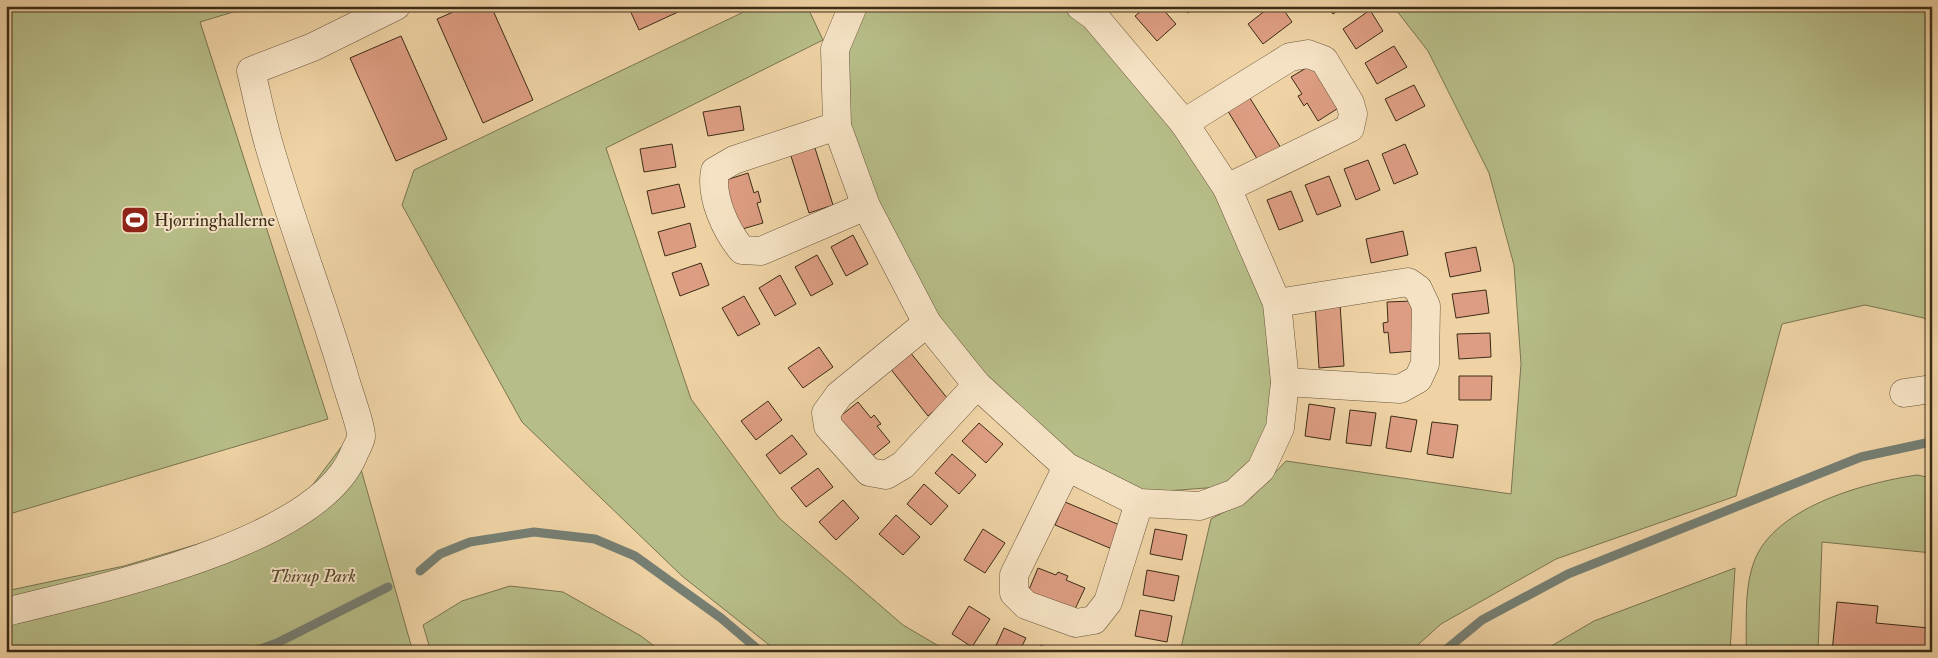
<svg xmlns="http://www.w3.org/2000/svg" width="1938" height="658" font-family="'IM FELL Double Pica',serif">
  <rect width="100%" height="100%" fill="#efd3a5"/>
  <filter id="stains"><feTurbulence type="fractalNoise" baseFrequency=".004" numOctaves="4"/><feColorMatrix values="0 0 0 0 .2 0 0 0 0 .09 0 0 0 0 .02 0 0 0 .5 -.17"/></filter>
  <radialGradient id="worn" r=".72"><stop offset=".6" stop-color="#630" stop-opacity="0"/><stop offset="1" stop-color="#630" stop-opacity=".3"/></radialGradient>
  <g fill="#b7bd88" stroke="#7a7450">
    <path d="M 6,6 L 245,6 L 243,9 L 200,22 L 328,419 L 6,515 Z"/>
    <path d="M 756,6 L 807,6 L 823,40 L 606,148 L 691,399 L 779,518 L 903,625 L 949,652 L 778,652 L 682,576 L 522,422 L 402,205 L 414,170 Z"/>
    <path d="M 864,6 L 1066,6 L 1089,22 L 1222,192 L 1268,303 L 1279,383 L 1256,465 L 1231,486 L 1142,493 L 1071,460 L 985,381 L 934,316 L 876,202 L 850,122 L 845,51 Z"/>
    <path d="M 1393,6 L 1932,6 L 1932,326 L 1924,318 L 1865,305 L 1782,324 L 1736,496 L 1556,559 L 1441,624 L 1410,652 L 1180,652 L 1211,519 L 1252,497 L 1286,461 L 1511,494 L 1521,364 L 1514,265 L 1489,173 L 1428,51 Z"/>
    <path d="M 351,434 L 413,652 L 6,652 L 6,591 L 124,566 L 232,534 L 305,495 Z"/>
    <path d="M 1917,475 L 1932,478 L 1932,553 L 1822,542 L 1818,652 L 1746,652 C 1747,625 1744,594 1752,568 C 1768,508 1864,483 1917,475 Z"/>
    <path d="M 1735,568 L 1730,652 L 1541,652 L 1594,621 Z"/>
    <path d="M 510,586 L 563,592 L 641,636 L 662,652 L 431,652 L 423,625 L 462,601 Z"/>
  </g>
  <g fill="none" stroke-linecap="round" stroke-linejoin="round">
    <g stroke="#767f73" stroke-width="9">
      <path d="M 420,571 L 440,554 L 470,542 L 534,532 L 595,539 L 635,556 L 721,618 L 761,652"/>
      <path d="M 252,652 L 277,643 L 388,587"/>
      <path d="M 1443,652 L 1482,620 L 1568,574 L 1861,457 L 1926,443 L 1932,444"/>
    </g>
  </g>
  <g fill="#dd9d82" stroke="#3c2c17">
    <path d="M 467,6 L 491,6 L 533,100 L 483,123 L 437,19 Z"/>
    <path d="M 628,6 L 691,6 L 639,30 Z"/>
    <path d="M 1147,6 L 1160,6 L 1176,24 L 1157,41 L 1135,16 Z"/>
    <path d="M 1181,6 L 1196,6 L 1188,13 Z"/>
    <path d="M 1271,6 L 1281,6 L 1292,22 L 1263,44 L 1248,24 Z"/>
    <path d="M 1327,6 L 1344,6 L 1333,14 Z"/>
    <path d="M 1370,10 L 1383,31 L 1356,49 L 1343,29 Z"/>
    <path d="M 401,36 L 447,139 L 396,161 L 350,58 Z"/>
    <path d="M 1394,46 L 1407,67 L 1377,84 L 1365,63 Z"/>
    <path d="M 1313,64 L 1340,107 L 1318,121 L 1307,103 L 1304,106 L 1298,96 L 1302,94 L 1291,77 Z"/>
    <path d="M 1414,85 L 1425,106 L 1396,121 L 1385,99 Z"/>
    <path d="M 1248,95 L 1281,148 L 1259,162 L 1226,108 Z"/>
    <path d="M 740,106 L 744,130 L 708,136 L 703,112 Z"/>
    <path d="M 672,144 L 676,167 L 644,172 L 640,149 Z"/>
    <path d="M 1405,144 L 1418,174 L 1394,184 L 1382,154 Z"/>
    <path d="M 814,145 L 833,205 L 809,213 L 790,153 Z"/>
    <path d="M 1368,160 L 1380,190 L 1356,200 L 1344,169 Z"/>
    <path d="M 748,173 L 754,193 L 758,191 L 761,202 L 757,203 L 763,223 L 739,230 L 723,181 Z"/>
    <path d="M 1329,176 L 1341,206 L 1317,215 L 1305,185 Z"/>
    <path d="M 679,184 L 685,207 L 652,214 L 647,191 Z"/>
    <path d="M 1291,191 L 1303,221 L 1279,230 L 1267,200 Z"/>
    <path d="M 690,223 L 696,247 L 665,256 L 658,232 Z"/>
    <path d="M 1403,231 L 1408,255 L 1371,263 L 1366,239 Z"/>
    <path d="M 853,235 L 868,264 L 846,276 L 831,247 Z"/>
    <path d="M 1476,247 L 1481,271 L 1450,277 L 1445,253 Z"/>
    <path d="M 817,255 L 833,284 L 811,296 L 795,267 Z"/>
    <path d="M 701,263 L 709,285 L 680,296 L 672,273 Z"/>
    <path d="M 780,275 L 796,304 L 775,316 L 759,288 Z"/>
    <path d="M 1486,290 L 1489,313 L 1456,318 L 1452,294 Z"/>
    <path d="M 744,296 L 760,324 L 738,336 L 722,308 Z"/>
    <path d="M 1412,301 L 1415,351 L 1390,353 L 1388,332 L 1384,333 L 1383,323 L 1388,322 L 1387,302 Z"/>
    <path d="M 1340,304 L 1344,366 L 1319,368 L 1315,305 Z"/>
    <path d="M 1490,333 L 1491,357 L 1459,359 L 1457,334 Z"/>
    <path d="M 819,347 L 833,367 L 803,388 L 788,368 Z"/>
    <path d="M 909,351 L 948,399 L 928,416 L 889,367 Z"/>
    <path d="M 1459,376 L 1492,376 L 1491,400 L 1459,400 Z"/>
    <path d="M 768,401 L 782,420 L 756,440 L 741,421 Z"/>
    <path d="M 858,402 L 871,418 L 874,415 L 881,424 L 877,426 L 890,442 L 870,458 L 838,418 Z"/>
    <path d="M 1309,404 L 1335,408 L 1330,440 L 1305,436 Z"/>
    <path d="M 1350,410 L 1376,413 L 1371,446 L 1346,443 Z"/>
    <path d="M 1391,416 L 1417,420 L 1411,452 L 1386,448 Z"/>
    <path d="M 1432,422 L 1458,425 L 1453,458 L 1427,454 Z"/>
    <path d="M 979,423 L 1003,444 L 986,463 L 962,441 Z"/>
    <path d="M 792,435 L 807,454 L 780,474 L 766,455 Z"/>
    <path d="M 952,454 L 976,475 L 959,494 L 935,473 Z"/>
    <path d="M 818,468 L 833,487 L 806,507 L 791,488 Z"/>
    <path d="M 924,484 L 948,506 L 931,525 L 907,504 Z"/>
    <path d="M 843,500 L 859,518 L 836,540 L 819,522 Z"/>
    <path d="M 1065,502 L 1122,526 L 1112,549 L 1055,525 Z"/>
    <path d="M 896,515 L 920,537 L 903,555 L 879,534 Z"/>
    <path d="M 983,529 L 1005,543 L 985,573 L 964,560 Z"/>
    <path d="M 1155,529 L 1187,535 L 1182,560 L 1150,554 Z"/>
    <path d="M 1038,568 L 1056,575 L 1058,572 L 1068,576 L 1066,580 L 1085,588 L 1074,611 L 1028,592 Z"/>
    <path d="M 1147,570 L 1179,576 L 1174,601 L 1143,595 Z"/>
    <path d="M 1837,602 L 1878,606 L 1876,623 L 1929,628 L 1929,631 L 1932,631 L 1932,652 L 1832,652 Z"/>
    <path d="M 969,606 L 990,619 L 972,647 L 952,634 Z"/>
    <path d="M 1140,610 L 1172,616 L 1167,642 L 1135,636 Z"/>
    <path d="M 1004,628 L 1026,638 L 1019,652 L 993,652 Z"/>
    <path d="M 1041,645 L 1057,652 L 1039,652 Z"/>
  </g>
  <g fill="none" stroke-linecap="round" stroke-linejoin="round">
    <defs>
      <g id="minor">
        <path d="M 853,6 L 835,49 L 837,126 L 866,206 L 927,323 L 977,385 L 1067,467 L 1139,503 L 1200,506 L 1235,493 L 1261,469 L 1280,428 L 1285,382 L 1277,303 L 1227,188 L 1184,123 L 1094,16 L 1080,6"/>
        <path d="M 1184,123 L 1290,57 L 1308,54 L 1324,60 L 1350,103 L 1353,114 L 1350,128 L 1227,188"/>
        <path d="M 837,126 L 734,160 L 715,171 C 710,197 726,231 742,250 L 761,251 L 866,206"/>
        <path d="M 1277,303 L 1408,282 L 1418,289 L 1426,306 L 1425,364 L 1418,379 L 1400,389 L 1285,382"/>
        <path d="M 927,323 L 839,395 L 826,413 L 828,426 L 869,472 L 886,475 L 903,465 L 977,385"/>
        <path d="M 1904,393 L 1932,389"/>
        <path d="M 1067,467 L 1014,575 L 1014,593 L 1026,605 L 1076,623 L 1094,620 L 1108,602 L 1139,503"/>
        <path d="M 6,612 C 95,589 315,545 353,456 C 355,450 360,443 361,437 C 362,427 346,385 343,372 C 320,296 291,221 269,145 C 262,121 257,96 251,71 L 313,47 L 396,6"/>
      </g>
    </defs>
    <use href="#minor" stroke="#69563a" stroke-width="29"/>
    <use href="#minor" stroke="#f5e2c4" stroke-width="28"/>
  </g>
  <defs>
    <symbol id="stadium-square" viewBox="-11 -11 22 22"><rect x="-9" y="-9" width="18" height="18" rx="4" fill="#8f2418" stroke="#f5e2c4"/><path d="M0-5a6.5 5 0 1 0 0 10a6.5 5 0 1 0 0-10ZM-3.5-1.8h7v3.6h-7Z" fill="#fff"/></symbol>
  </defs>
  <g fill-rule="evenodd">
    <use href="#stadium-square" x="119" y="204" width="32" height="32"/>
  </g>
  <g text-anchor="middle" stroke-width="4" stroke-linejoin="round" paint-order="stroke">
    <g font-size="18" fill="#3c2c17" stroke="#f5e2c4" text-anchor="start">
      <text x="154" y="226">Hjørringhallerne</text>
    </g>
    <g font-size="18" font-style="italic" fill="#55492e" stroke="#f5e2c4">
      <text x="313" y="582">Thirup Park</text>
    </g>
  </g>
  <rect width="1938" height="658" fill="none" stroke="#efd3a5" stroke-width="25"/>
  <rect x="8" y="8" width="1923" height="643" fill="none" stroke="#3c2c17" stroke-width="2.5"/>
  <rect x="12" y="12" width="1913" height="633" fill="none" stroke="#3c2c17"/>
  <rect width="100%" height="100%" filter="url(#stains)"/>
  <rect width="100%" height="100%" fill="url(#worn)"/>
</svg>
